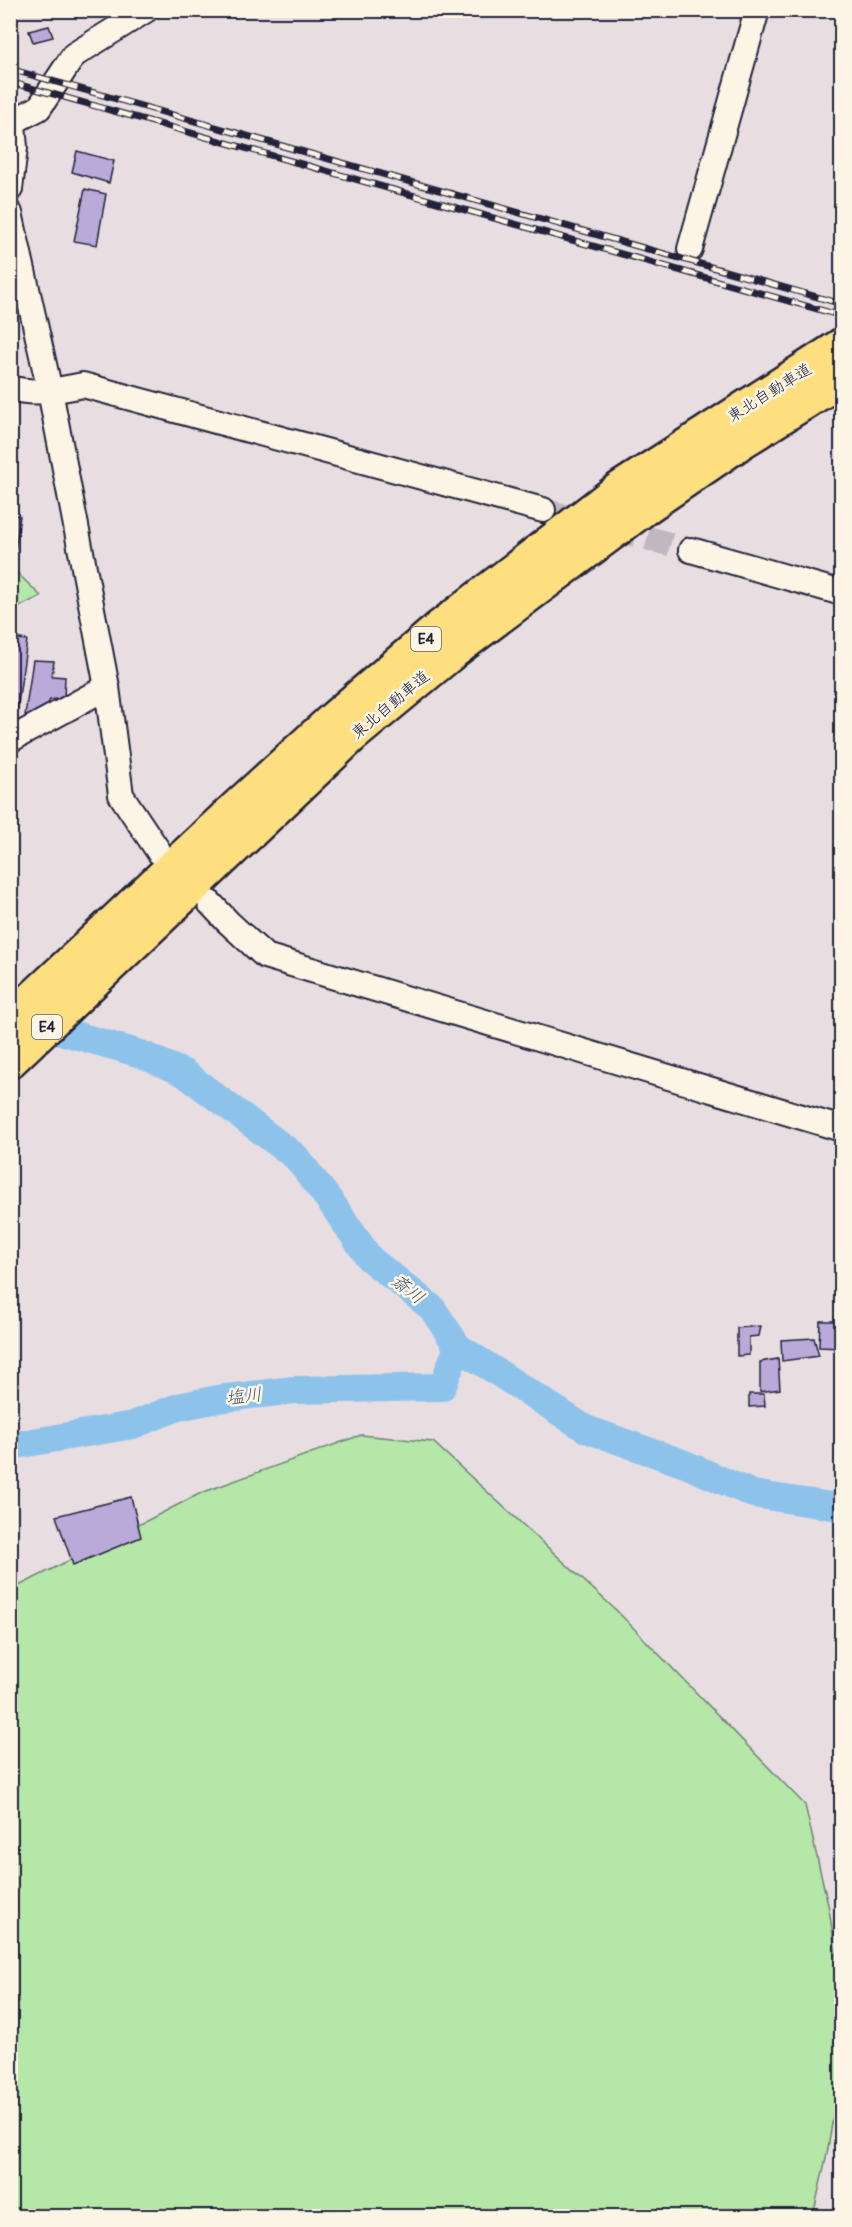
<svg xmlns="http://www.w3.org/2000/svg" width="852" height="2227" font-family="Pangolin,'Klee One',sans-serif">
  <rect width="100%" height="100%" fill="#e8dee2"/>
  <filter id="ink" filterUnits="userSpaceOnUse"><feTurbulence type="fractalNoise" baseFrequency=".0167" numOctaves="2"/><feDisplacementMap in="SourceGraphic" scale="12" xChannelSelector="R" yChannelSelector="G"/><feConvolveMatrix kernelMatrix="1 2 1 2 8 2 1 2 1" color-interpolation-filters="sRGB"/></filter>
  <g filter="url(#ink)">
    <g fill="#b5e7a8" stroke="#6c8472" stroke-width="1.5">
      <path d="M 10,566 L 41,596 L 11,611 L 10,611 Z"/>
      <path d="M 361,1435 L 433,1442 L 617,1611 L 805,1805 L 829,1909 L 842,1994 L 841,2064 L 828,2149 L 813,2216 L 11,2216 L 11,1590 L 201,1493 Z"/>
    </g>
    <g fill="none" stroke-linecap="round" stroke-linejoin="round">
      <g stroke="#8dc3eb" stroke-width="28">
        <path d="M 26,1021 L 141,1054 L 184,1073 L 296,1157 L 330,1201 L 370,1259 L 432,1308 L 458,1347 L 586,1429 L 685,1464 L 753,1494 L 838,1507 L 842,1506"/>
        <path d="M 10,1446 L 133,1425 L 178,1407 L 218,1399 L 294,1390 L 442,1387 L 458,1347"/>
      </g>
    </g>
    <g fill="#b9aada" stroke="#22223b" stroke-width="1.5">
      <path d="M 49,26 L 53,37 L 33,42 L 29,31 Z"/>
      <path d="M 77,151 L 114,161 L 109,183 L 72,172 Z"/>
      <path d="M 85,189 L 106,194 L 97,245 L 74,241 Z"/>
      <path d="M 10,514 L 20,516 L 14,560 L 10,559 Z"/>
      <path d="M 10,638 L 27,640 L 15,726 L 10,726 Z"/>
      <path d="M 33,660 L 54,661 L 52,676 L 65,677 L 64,698 L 50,700 L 41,717 L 25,715 Z"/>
      <path d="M 820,1321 L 842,1321 L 842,1348 L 819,1347 Z"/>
      <path d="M 761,1326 L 759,1336 L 749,1337 L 749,1355 L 737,1356 L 737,1328 Z"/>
      <path d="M 814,1338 L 819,1356 L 782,1361 L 781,1340 Z"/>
      <path d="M 778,1359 L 780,1389 L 760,1392 L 760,1362 Z"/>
      <path d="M 749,1394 L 764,1394 L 765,1406 L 749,1407 Z"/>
      <path d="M 131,1497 L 141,1537 L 73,1565 L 56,1516 Z"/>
    </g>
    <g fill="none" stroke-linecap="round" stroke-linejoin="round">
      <path stroke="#c0b8c1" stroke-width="24" stroke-dasharray="24 12" stroke-linecap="butt" d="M 543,510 L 691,550"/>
      <defs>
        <g id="minor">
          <path d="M 10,123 L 39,108 L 74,55 L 146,10"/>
          <path d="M 10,189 L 15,148 L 13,124"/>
          <path d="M 10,213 L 50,391 L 107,687 L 121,795 L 159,852"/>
          <path d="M 690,249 L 757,10"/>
          <path d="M 10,388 C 35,395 58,390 83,385 L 543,510"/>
          <path d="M 691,550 L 842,593"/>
          <path d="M 10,740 L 107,687"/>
          <path d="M 210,903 L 228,922 L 265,956 L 842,1129"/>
        </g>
        <g id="highway">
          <path d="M 10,1019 L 232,811 L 335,717 L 440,627 L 619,489 L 842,345"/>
          <path d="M 10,1061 L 352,736 L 458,648 L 648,506 L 743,441 L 842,379"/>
        </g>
      </defs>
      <use href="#minor" stroke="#22223b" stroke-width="28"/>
      <use href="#highway" stroke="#22223b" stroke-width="38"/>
      <use href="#minor" stroke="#fcf5e5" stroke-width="24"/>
      <use href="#highway" stroke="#fedf80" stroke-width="33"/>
      <defs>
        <g id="rail">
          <path d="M 10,69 L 842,304"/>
          <path d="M 10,82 L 842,316"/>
        </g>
      </defs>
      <use href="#rail" stroke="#22223b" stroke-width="7"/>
      <use href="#rail" stroke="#fcf5e5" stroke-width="4.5" stroke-dasharray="14" stroke-linecap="butt"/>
    </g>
  </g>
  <g text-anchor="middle" stroke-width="5" stroke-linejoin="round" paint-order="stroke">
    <g fill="#fcf5e5" stroke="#63616e" stroke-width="1.5">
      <rect x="411" y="627" width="30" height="24" rx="4.5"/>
      <rect x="32" y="1015" width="30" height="24" rx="4.5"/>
    </g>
    <g font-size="15" font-weight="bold" fill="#22223b">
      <text x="426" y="644">E4</text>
      <text x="47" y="1032">E4</text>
    </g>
    <g font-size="16" fill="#22223b" stroke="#fcf5e5">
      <text transform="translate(769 392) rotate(-32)" y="6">東北自動車道</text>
      <text transform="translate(390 704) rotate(-40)" y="6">東北自動車道</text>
    </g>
    <g font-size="18" font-style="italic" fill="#425270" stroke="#fcf5e5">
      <text transform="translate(408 1289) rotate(38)" y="6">斎川</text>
      <text transform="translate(244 1396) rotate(-7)" y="6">塩川</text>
    </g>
  </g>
  <rect width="852" height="2227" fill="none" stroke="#fcf5e5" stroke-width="36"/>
  <rect x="18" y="18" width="816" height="2191" fill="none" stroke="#22223b" stroke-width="2" filter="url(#ink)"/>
</svg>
